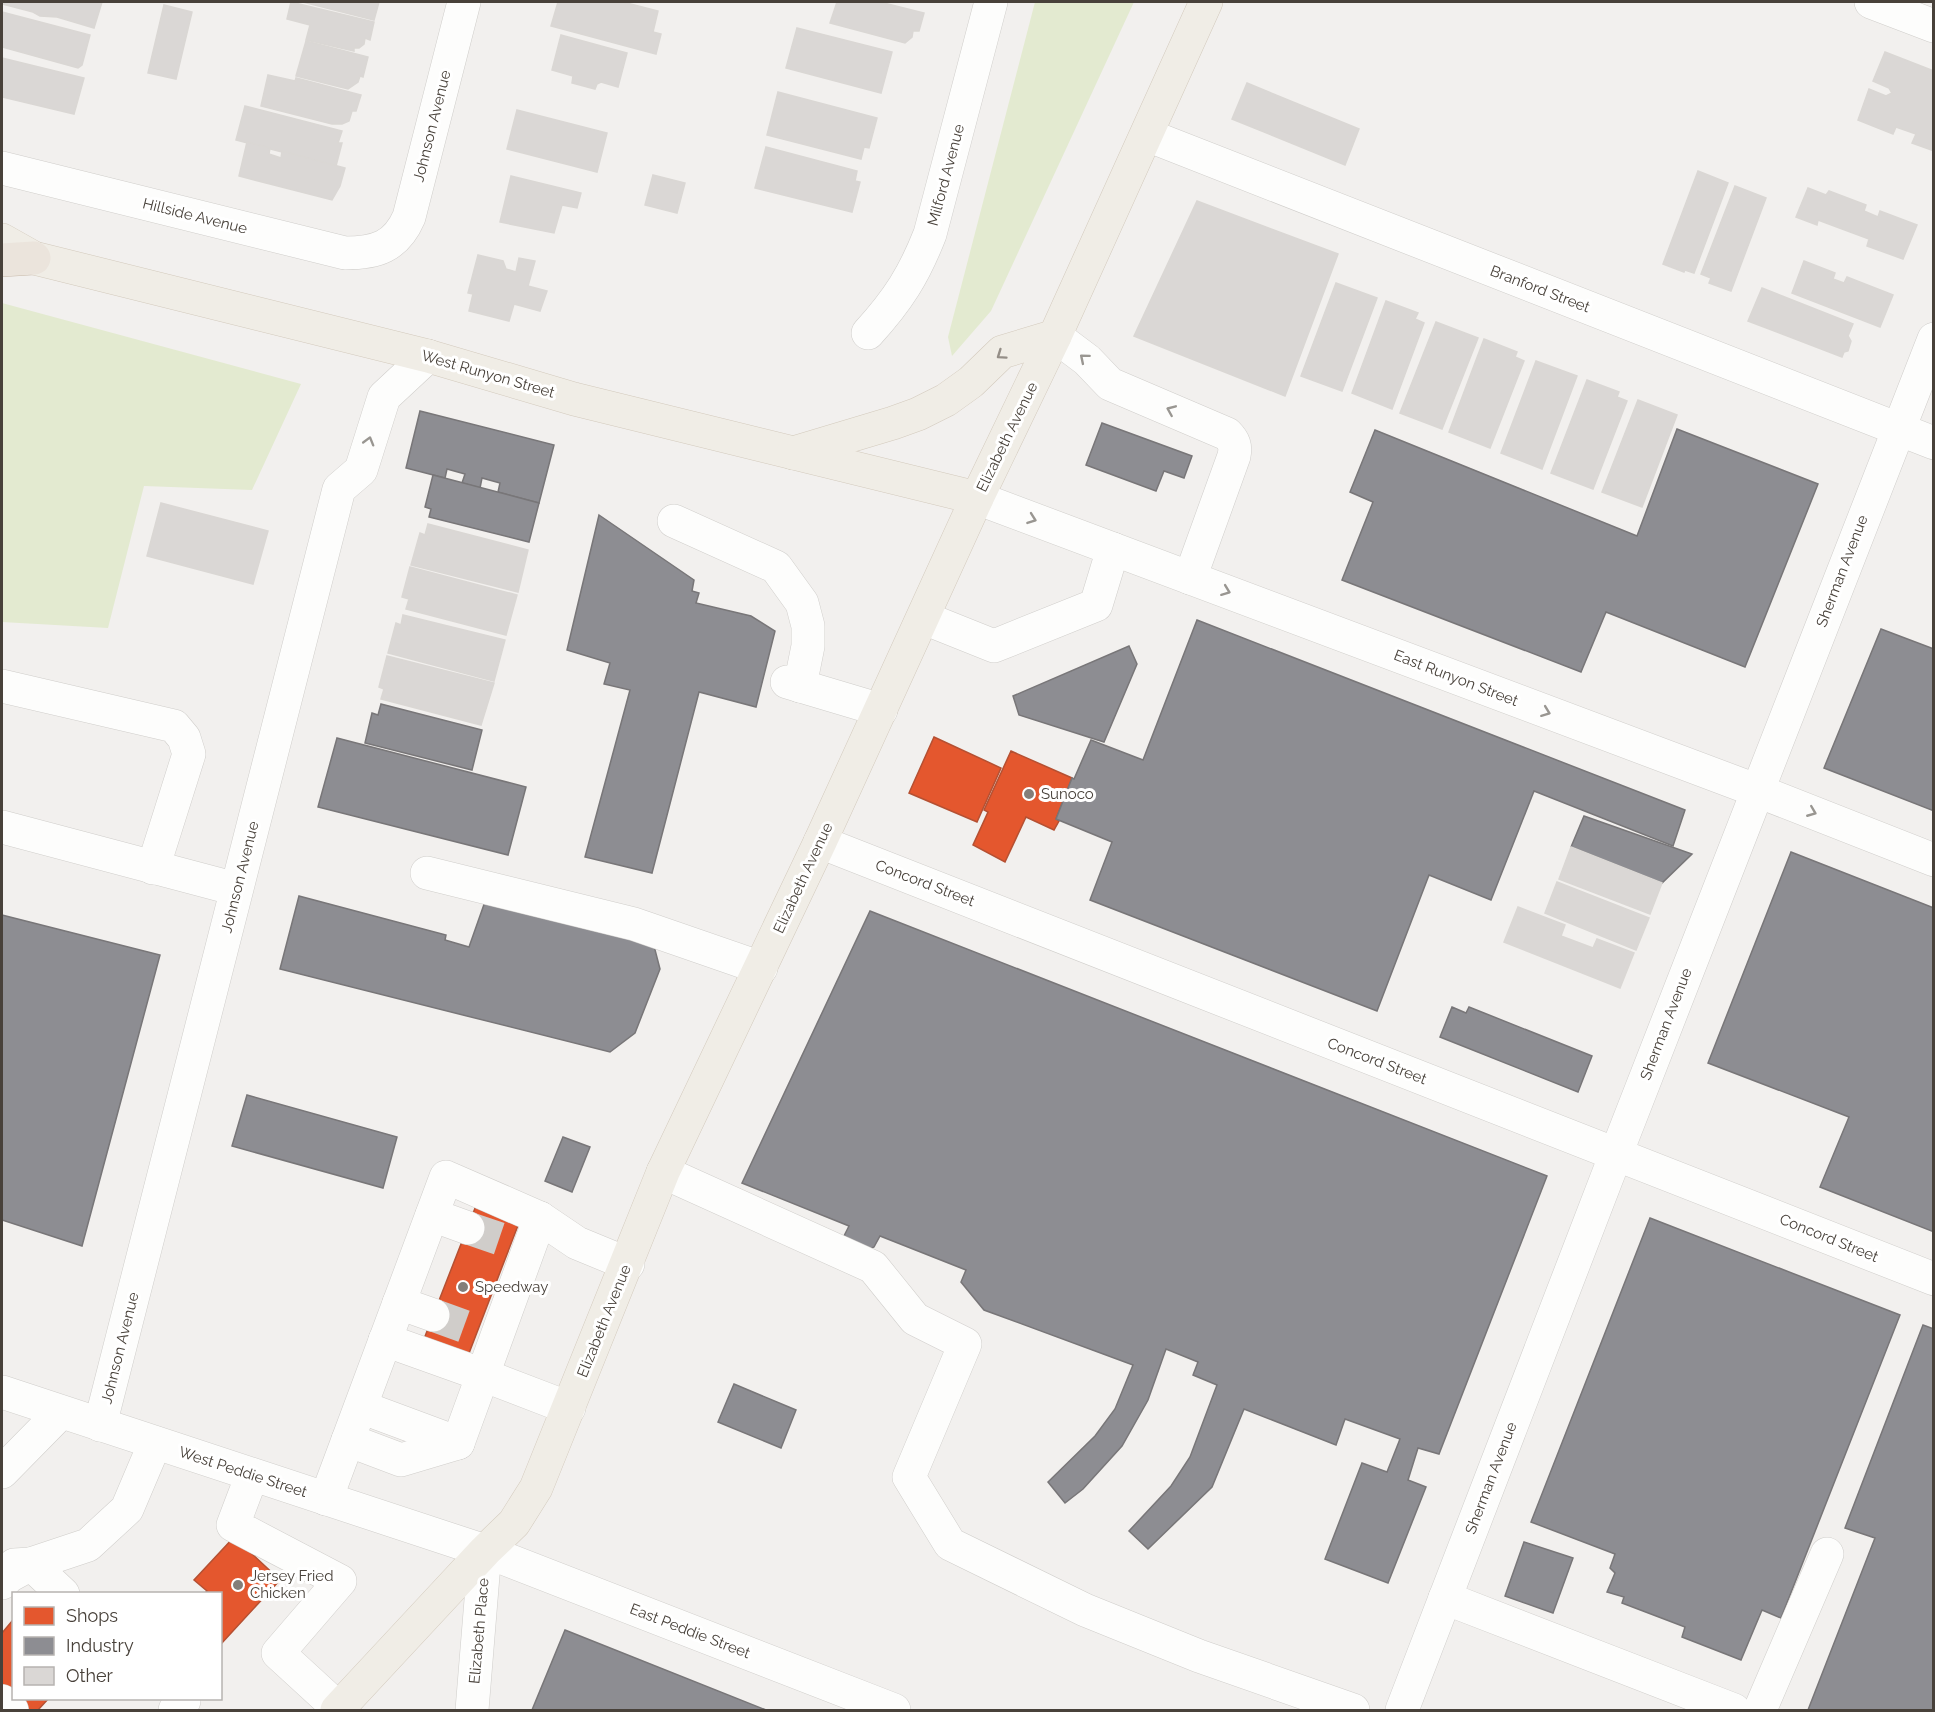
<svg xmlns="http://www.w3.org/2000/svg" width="1935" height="1712" font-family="Raleway,sans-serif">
  <rect width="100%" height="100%" fill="#f2f0ee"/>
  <g fill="#e3ead0">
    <path d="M 1035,2 L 1134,2 L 991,311 L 952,356 L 948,337 Z"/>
    <path d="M 2,303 L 301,384 L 252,490 L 144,486 L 108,628 L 2,622 Z"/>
  </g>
  <g fill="#e4572e" stroke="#b55032" stroke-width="1.5">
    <path d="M 934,737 L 1001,768 L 977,822 L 909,793 Z"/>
    <path d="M 1011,751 L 1072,778 L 1056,819 L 1059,821 L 1054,830 L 1026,817 L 1005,862 L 973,845 L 988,812 L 984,810 Z"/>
    <path d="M 479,1198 L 522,1215 L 466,1361 L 422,1344 Z"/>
    <path d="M 234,1537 L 280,1580 L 220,1645 L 220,1594 L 204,1594 L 207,1591 L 194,1580 Z"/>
    <path d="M 12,1621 L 14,1623 L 14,1697 L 2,1686 L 2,1633 Z"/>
    <path d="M 15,1698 L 49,1698 L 38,1710 L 29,1710 Z"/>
  </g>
  <g fill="#8d8d92" stroke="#787678" stroke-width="1.5">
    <path d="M 420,411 L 554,445 L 539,503 L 498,492 L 500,483 L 482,478 L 480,488 L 462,483 L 465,474 L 447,469 L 445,478 L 406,468 Z"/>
    <path d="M 1102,423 L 1192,456 L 1184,478 L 1164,471 L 1156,491 L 1086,465 Z"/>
    <path d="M 1677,429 L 1818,484 L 1745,667 L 1606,612 L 1581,672 L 1342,580 L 1373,502 L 1350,492 L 1375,430 L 1637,536 Z"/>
    <path d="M 433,475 L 539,503 L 529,542 L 429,517 L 431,509 L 425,507 Z"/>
    <path d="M 599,515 L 694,580 L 692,591 L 699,593 L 696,603 L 751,616 L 775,631 L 756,707 L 699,692 L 652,873 L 585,857 L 630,690 L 604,684 L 610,663 L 567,650 Z"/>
    <path d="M 1197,620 L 1685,810 L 1673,846 L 1534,791 L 1491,900 L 1429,875 L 1377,1011 L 1090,900 L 1112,842 L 1056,819 L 1072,778 L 1074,779 L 1091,740 L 1143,760 Z"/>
    <path d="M 1881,629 L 1934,649 L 1934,811 L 1824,768 Z"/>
    <path d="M 1129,646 L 1137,664 L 1104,742 L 1019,715 L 1013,696 Z"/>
    <path d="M 381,704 L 482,730 L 472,770 L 365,743 L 372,713 L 378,715 Z"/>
    <path d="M 337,738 L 526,787 L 508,855 L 318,807 Z"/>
    <path d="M 1584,816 L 1692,854 L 1662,883 L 1571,847 Z"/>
    <path d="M 1791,852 L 1934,908 L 1934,1232 L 1820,1187 L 1849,1117 L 1708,1063 Z"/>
    <path d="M 299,896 L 446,935 L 445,940 L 469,947 L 487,896 L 653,942 L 660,969 L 635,1033 L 610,1052 L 280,969 Z"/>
    <path d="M 870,911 L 1547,1176 L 1439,1454 L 1418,1448 L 1408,1480 L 1426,1487 L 1388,1583 L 1325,1559 L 1362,1463 L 1387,1472 L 1400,1439 L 1345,1419 L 1336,1445 L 1244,1409 L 1212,1487 L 1148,1549 L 1129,1531 L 1171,1486 L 1190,1457 L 1217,1385 L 1193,1375 L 1198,1362 L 1166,1349 L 1148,1400 L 1122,1446 L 1083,1489 L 1065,1503 L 1048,1482 L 1095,1436 L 1115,1409 L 1133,1365 L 984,1310 L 961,1282 L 966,1270 L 880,1236 L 874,1247 L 868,1250 L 844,1236 L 849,1226 L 742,1183 Z"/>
    <path d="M 2,915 L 160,955 L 82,1246 L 2,1220 Z"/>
    <path d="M 1452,1007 L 1466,1013 L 1469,1007 L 1592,1056 L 1578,1092 L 1440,1037 Z"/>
    <path d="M 247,1095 L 397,1137 L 383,1188 L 232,1146 Z"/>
    <path d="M 563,1137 L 590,1147 L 572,1192 L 545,1181 Z"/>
    <path d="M 1650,1218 L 1900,1315 L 1781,1618 L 1762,1610 L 1741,1660 L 1682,1637 L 1685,1627 L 1622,1603 L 1624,1597 L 1607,1592 L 1615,1573 L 1610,1568 L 1615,1554 L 1531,1522 Z"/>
    <path d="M 1923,1325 L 1934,1329 L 1934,1710 L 1808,1710 L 1875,1538 L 1845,1528 Z"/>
    <path d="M 734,1384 L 796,1410 L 781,1448 L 718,1422 Z"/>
    <path d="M 1524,1542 L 1573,1558 L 1553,1613 L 1505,1596 Z"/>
    <path d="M 565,1630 L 766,1710 L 532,1710 Z"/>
  </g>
  <g fill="#dad7d5" stroke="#dad7d4" stroke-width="1.5">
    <path d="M 2,2 L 102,2 L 94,28 L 57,17 L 40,16 L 33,12 L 2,4 Z"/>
    <path d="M 291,2 L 374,22 L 370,40 L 365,38 L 364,44 L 359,48 L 354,48 L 354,51 L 306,40 L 310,25 L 287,19 Z"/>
    <path d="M 303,2 L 379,2 L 374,20 Z"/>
    <path d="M 558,2 L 623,2 L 658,11 L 653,32 L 661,34 L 656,54 L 551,26 Z"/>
    <path d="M 837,2 L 880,2 L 924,13 L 919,31 L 913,31 L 912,37 L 905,43 L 830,23 Z"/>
    <path d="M 164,5 L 192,12 L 176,79 L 148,73 Z"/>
    <path d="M 2,12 L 90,35 L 82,65 L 78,68 L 2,47 Z"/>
    <path d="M 797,28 L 892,52 L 881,93 L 786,68 Z"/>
    <path d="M 561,35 L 627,53 L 618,87 L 601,82 L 597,84 L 595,89 L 572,83 L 573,76 L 552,70 Z"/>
    <path d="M 306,41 L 368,57 L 363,77 L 360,76 L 358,82 L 348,89 L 296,76 Z"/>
    <path d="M 1885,52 L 1934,71 L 1934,151 L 1912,143 L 1916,134 L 1896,127 L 1893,134 L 1858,120 L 1869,89 L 1886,96 L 1892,93 L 1889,88 L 1873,81 Z"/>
    <path d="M 2,58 L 84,78 L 74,114 L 2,97 Z"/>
    <path d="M 268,75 L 295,81 L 296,78 L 361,95 L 356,111 L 352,111 L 349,121 L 342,124 L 332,124 L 261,106 Z"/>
    <path d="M 1247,83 L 1359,129 L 1345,165 L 1232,119 Z"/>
    <path d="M 778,92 L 877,118 L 869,148 L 864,147 L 861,159 L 767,135 Z"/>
    <path d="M 245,106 L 342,131 L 338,143 L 342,143 L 336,166 L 236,140 Z"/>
    <path d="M 517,110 L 607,133 L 597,172 L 507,149 Z"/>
    <path d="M 247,142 L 270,148 L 269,154 L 281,158 L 282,151 L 345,168 L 340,186 L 332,200 L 239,176 Z"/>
    <path d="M 766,147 L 857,171 L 855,181 L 860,182 L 852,212 L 755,188 Z"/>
    <path d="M 1698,171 L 1728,183 L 1694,273 L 1685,270 L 1684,272 L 1663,264 Z"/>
    <path d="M 653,175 L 685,183 L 677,213 L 645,205 Z"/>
    <path d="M 511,176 L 581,193 L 577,208 L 562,205 L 554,233 L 500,222 Z"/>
    <path d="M 1735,186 L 1766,198 L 1731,291 L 1709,283 L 1711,278 L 1701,274 Z"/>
    <path d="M 1808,188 L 1826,195 L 1829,191 L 1866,205 L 1864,211 L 1878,217 L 1880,211 L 1917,225 L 1903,259 L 1867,246 L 1869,239 L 1818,220 L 1817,225 L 1796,217 Z"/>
    <path d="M 1197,201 L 1338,254 L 1285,396 L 1134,336 Z"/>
    <path d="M 478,255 L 503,261 L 506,269 L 516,272 L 519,258 L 535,261 L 528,286 L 547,291 L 540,311 L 514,304 L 509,321 L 469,311 L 473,294 L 468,293 Z"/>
    <path d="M 1804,261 L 1835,273 L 1833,279 L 1844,283 L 1847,277 L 1893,295 L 1880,327 L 1792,293 Z"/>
    <path d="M 1336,283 L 1377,298 L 1342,391 L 1301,376 Z"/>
    <path d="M 1762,288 L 1853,324 L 1848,336 L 1851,341 L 1848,351 L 1844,352 L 1842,357 L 1748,321 Z"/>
    <path d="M 1386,301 L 1418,313 L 1415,319 L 1424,323 L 1392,409 L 1352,393 Z"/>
    <path d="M 1436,322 L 1478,338 L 1442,429 L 1400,413 Z"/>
    <path d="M 1484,339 L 1517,352 L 1515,357 L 1524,361 L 1490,448 L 1449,432 Z"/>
    <path d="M 1536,361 L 1577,376 L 1542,469 L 1501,453 Z"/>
    <path d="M 1587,380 L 1619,392 L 1617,397 L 1627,401 L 1593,489 L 1551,473 Z"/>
    <path d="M 1638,400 L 1677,415 L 1642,507 L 1602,492 Z"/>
    <path d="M 161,503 L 268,531 L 253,584 L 147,556 Z"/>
    <path d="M 428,524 L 528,550 L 518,592 L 411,565 L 420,533 L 425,535 Z"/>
    <path d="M 410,567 L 517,595 L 506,635 L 406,609 L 409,599 L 402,597 Z"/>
    <path d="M 403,615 L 505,640 L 494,681 L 388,653 L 396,623 L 401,625 Z"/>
    <path d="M 387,656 L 494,683 L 481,725 L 381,699 L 384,689 L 379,687 Z"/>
    <path d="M 1571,847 L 1662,883 L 1650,914 L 1559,879 Z"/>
    <path d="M 1557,882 L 1649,918 L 1636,950 L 1545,913 Z"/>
    <path d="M 1518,907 L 1565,925 L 1561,936 L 1593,948 L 1597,939 L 1634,953 L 1620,988 L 1504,942 Z"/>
  </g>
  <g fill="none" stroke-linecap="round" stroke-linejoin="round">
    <g stroke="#d0cdca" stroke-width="33" stroke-dasharray="33 16" stroke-linecap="butt">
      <path d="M 468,1228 L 512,1243"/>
      <path d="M 433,1315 L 477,1331"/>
    </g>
    <defs>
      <g id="minor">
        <path d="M 1871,2 L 1934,26"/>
        <path d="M 1147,135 L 1934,443"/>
        <path d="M 2,168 L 345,253 C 376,253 396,247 409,217 L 464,2"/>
        <path d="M 868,333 C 898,300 914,275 930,234 L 991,2"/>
        <path d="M 1055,336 L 1087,360 L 1110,384 L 1227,434 C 1234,441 1236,446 1234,456 L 1190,578"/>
        <path d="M 977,498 L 1758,791 L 1934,860"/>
        <path d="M 674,521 L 776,567 L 802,603 L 808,626 L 808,646 L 800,686"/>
        <path d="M 924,618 L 994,646 L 1096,605 L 1113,549"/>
        <path d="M 787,682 L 881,710"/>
        <path d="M 2,686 L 174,726 L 184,738 L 189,754 L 153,868"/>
        <path d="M 2,827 L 236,889"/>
        <path d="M 820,842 L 1934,1279"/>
        <path d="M 427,873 L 634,924 L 761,968"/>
        <path d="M 663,1172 L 873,1267 L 915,1319 L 965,1344 L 909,1477 L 950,1544 L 1085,1610 L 1199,1656 L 1353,1710"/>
        <path d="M 432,1215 L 468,1228"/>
        <path d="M 399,1303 L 433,1315"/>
        <path d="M 385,1340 L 483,1375 L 569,1408"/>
        <path d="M 2,1392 L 485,1551 L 894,1710"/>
        <path d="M 361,1407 L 458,1443 L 540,1218 L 577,1243 L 628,1264"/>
        <path d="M 100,1425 L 339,489 L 361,470 L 384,397 L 428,356"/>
        <path d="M 348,1440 L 401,1460 L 458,1443"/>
        <path d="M 2,1472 L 61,1412"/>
        <path d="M 252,1475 L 233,1525 L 340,1581 L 278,1653 L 339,1709"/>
        <path d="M 326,1499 L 446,1177 L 540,1218"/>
        <path d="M 14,1565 L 31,1564 L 63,1594"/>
        <path d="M 2,1583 L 9,1576 L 31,1564 L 88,1545 L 127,1509 L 155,1443"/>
        <path d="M 1445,1598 L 1734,1710"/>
        <path d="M 2,1701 L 12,1710"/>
        <path d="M 175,1710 L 184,1701 L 181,1698"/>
        <path d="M 472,1710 L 485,1551"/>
        <path d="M 1402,1710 L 1616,1154 L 1934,339"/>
        <path d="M 1760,1710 L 1827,1554"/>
      </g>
      <g id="major">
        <path d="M 2,240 L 34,258 L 428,356 L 574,399 L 977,498"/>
        <path d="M 793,453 L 893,423 L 918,414 L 946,400 L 971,382 L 1002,352 L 1055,336"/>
        <path d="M 337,1710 L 485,1551 L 514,1523 L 536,1488 L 663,1172 L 820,842 L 977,498 L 1055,336 L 1206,2"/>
      </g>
      <path id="highway" d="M 2,260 L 34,258"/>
    </defs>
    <use href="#minor" stroke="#d0cecb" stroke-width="34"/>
    <use href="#major" stroke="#d3cabd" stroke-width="34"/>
    <use href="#highway" stroke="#c8baab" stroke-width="34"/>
    <use href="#minor" stroke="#fdfdfc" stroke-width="33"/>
    <use href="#major" stroke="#f0ede6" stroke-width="33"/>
    <use href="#highway" stroke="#ebe4dc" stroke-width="33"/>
  </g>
  <defs><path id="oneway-chevron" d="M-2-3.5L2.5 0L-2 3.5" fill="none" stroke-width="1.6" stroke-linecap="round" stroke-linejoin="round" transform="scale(1.5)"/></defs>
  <use stroke="#948e87" href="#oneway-chevron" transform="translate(1001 355) rotate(145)"/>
  <g stroke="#999691">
    <use href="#oneway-chevron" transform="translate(1084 358) rotate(-140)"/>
    <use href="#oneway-chevron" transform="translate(1171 410) rotate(-157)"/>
    <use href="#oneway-chevron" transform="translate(369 441) rotate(-74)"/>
    <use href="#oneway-chevron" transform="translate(1032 519) rotate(20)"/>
    <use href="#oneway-chevron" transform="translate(1226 591) rotate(21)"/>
    <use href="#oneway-chevron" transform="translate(1546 712) rotate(21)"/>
    <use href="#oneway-chevron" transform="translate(1812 812) rotate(22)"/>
  </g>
  <g fill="#847e79" stroke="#fff" stroke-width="2">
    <circle cx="1029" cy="794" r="6"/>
    <circle cx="463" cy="1287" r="6"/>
    <circle cx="238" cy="1585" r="6"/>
  </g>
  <g text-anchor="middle" stroke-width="6" stroke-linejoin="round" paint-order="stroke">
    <g font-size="15" fill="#48413a" stroke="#fff">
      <text transform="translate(432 126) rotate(-76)" y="5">Johnson Avenue</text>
      <text transform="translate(946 175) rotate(-75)" y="5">Milford Avenue</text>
      <text transform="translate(195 216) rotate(14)" y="5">Hillside Avenue</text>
      <text transform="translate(1540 289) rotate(21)" y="5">Branford Street</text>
      <text transform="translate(488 374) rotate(16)" y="5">West Runyon Street</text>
      <text transform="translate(1007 437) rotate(-64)" y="5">Elizabeth Avenue</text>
      <text transform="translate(1842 571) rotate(-69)" y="5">Sherman Avenue</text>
      <text transform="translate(1456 678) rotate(21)" y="5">East Runyon Street</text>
      <text transform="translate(240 877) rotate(-76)" y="5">Johnson Avenue</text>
      <text transform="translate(803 878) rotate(-65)" y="5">Elizabeth Avenue</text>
      <text transform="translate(925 883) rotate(21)" y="5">Concord Street</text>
      <text transform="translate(1666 1024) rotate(-69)" y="5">Sherman Avenue</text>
      <text transform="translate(1377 1061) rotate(21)" y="5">Concord Street</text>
      <text transform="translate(1829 1238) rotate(22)" y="5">Concord Street</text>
      <text transform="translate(604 1321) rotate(-68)" y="5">Elizabeth Avenue</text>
      <text transform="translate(120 1348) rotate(-76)" y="5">Johnson Avenue</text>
      <text transform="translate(243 1472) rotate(18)" y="5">West Peddie Street</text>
      <text transform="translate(1491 1478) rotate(-69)" y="5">Sherman Avenue</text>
      <text transform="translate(479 1631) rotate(-85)" y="5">Elizabeth Place</text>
      <text transform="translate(690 1631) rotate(21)" y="5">East Peddie Street</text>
    </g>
    <g font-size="15" fill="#48413a" stroke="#fff" text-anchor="start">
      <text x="1041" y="799">Sunoco</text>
      <text x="475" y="1292">Speedway</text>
      <text x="250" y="1581">Jersey Fried<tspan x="250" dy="17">Chicken</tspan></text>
    </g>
  </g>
  <rect width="1935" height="1712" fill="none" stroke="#48413a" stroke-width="6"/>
  <rect x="12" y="1592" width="210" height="108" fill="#ffffff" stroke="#b6b3b0" stroke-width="1.5"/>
  <rect x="24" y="1607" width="30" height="18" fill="#e4572e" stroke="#b6b3b0" stroke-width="1.5"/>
  <text x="66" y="1622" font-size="18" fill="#48413a">Shops</text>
  <rect x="24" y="1637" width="30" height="18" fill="#8d8d92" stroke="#b6b3b0" stroke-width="1.5"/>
  <text x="66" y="1652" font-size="18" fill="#48413a">Industry</text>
  <rect x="24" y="1667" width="30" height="18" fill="#dad7d5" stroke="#b6b3b0" stroke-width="1.5"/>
  <text x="66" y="1682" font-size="18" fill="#48413a">Other</text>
</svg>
